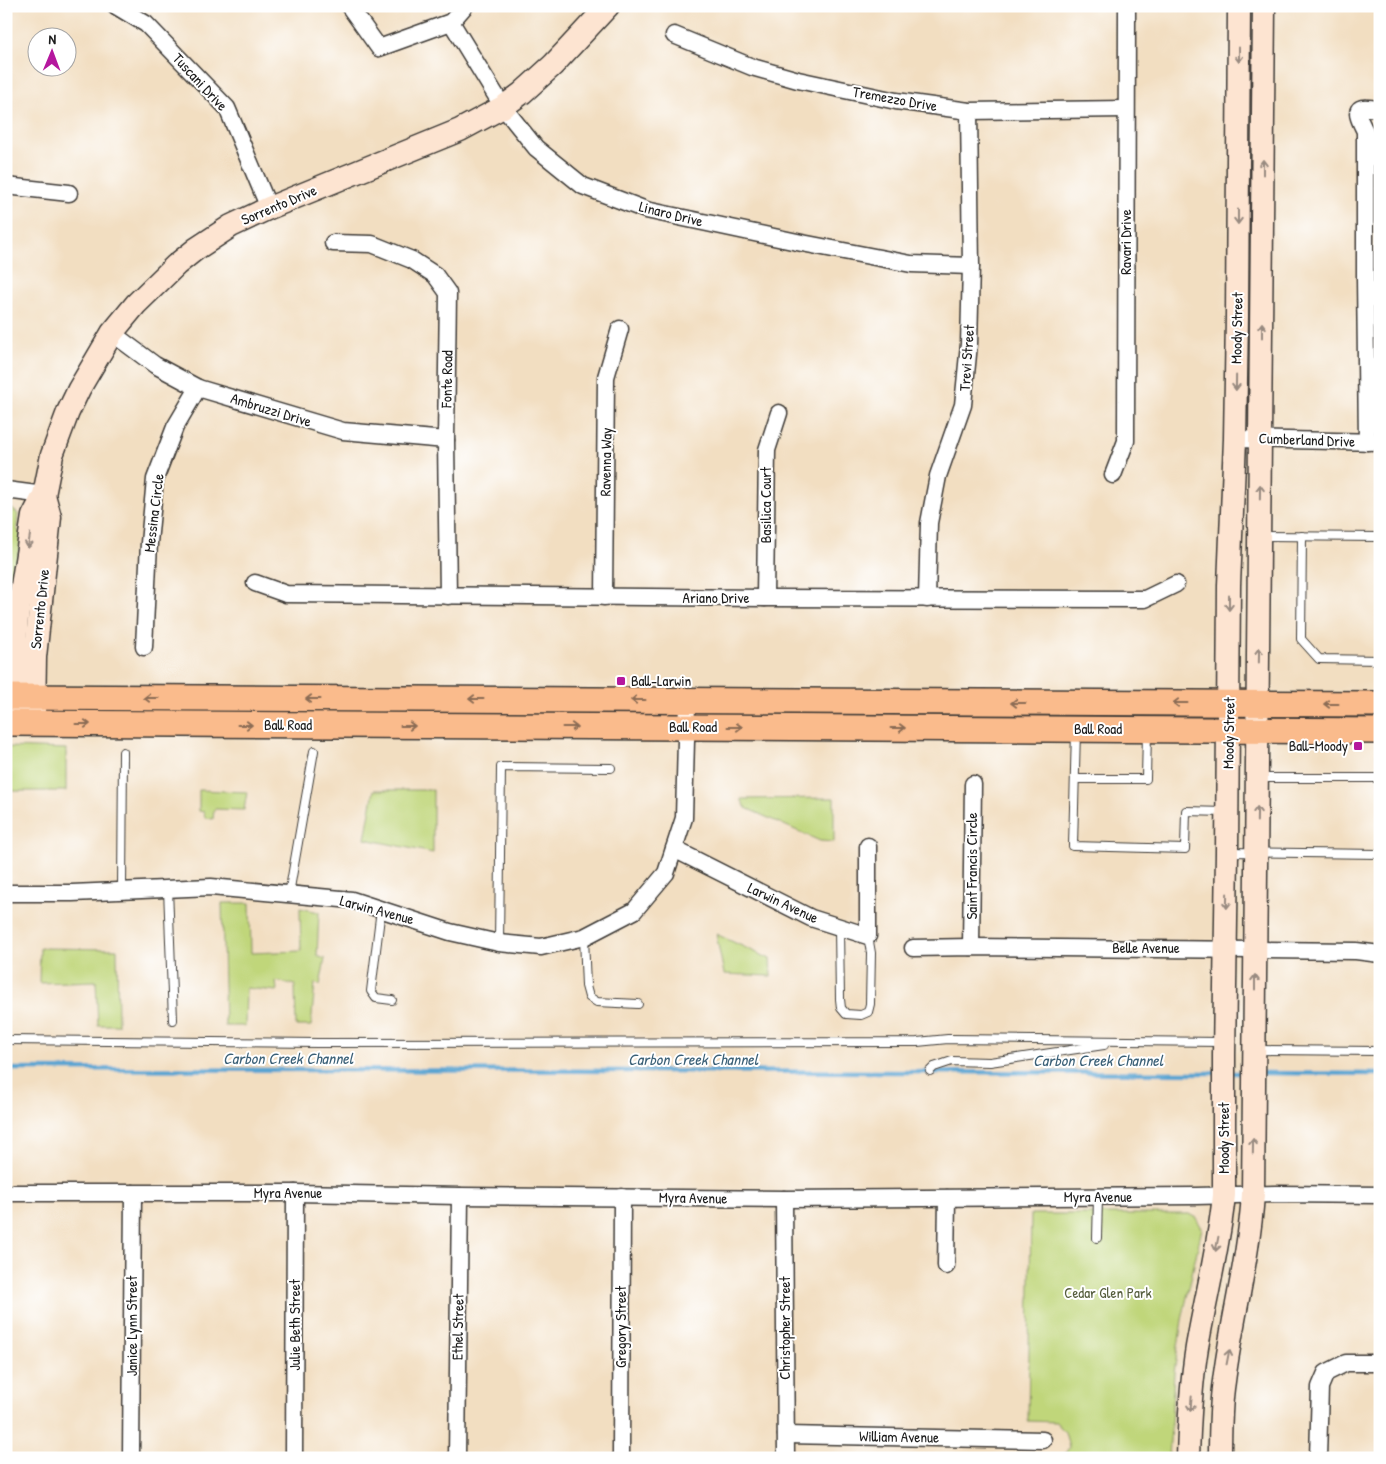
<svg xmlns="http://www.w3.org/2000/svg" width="1386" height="1464" font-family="'Patrick Hand',sans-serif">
  <rect width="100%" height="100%" fill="#fff"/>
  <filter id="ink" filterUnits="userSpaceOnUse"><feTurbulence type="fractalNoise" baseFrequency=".02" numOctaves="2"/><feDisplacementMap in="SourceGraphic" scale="10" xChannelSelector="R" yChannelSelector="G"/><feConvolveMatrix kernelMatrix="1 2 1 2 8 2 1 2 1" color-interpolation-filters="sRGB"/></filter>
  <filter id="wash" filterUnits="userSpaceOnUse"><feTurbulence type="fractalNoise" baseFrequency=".0096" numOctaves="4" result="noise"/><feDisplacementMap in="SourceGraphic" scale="20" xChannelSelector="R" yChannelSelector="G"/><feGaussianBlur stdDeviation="1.12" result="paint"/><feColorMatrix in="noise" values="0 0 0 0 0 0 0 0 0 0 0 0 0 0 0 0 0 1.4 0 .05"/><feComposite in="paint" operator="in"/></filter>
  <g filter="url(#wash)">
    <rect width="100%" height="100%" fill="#f2dec1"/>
    <g fill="#c0d67a" stroke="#6e794b">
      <path d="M 6,507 L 11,508 L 18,514 L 17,528 L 21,535 L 6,636 Z"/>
      <path d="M 6,747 L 66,749 L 66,791 L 6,791 Z"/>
      <path d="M 199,790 L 247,792 L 244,810 L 214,809 L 213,819 L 205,818 L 204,812 L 199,811 Z"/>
      <path d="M 374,790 L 433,790 L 433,853 L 365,839 Z"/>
      <path d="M 834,798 L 834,842 L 820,841 L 746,808 L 741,799 Z"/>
      <path d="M 222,903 L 250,903 L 251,953 L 301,951 L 300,908 L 319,912 L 317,956 L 325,959 L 320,985 L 315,983 L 311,1026 L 296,1026 L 295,985 L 276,981 L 277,991 L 246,988 L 245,1026 L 225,1026 Z"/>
      <path d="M 716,934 L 770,959 L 771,976 L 724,974 Z"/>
      <path d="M 40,948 L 117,949 L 118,1025 L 98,1025 L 96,981 L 39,983 Z"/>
      <path d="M 1031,1214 L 1189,1214 L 1196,1218 L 1202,1228 L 1182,1320 L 1174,1373 L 1169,1458 L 1063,1458 L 1069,1447 L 1065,1432 L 1056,1422 L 1028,1421 Z"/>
    </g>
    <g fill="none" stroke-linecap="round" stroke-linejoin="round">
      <g stroke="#5aa4d2" stroke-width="4.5">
        <path d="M 6,1069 L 1218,1073"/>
        <path d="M 1231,1073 L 1248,1073"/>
        <path d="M 1261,1073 L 1380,1074"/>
      </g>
    </g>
  </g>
  <g filter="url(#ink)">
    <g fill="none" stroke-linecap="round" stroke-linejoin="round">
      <defs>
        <g id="lane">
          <path d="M 1262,536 L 1380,537"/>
          <path d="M 1302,536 L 1301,639 L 1319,659 L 1380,660"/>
          <path d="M 1076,731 L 1073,846 L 1185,849 L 1186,811 L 1225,812"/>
          <path d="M 1259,778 L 1380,778"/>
          <path d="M 1075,779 L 1146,779 L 1147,732"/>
          <path d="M 1229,852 L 1380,854"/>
          <path d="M 168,889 L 173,1020"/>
          <path d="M 122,891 L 123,752"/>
          <path d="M 289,894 L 314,751"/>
          <path d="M 381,909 L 371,991 L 376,998 L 392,1000"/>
          <path d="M 839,927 L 840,999 L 841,1008 L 846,1014 L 861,1015 L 868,1012 L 870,1004 L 871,953 L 868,936"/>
          <path d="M 584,937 L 586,986 L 589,997 L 597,1002 L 638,1004"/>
          <path d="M 499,943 L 501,767 L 611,768"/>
          <path d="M 6,1040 L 318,1043 L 917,1042 L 948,1039 L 1222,1042"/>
          <path d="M 1257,1050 L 1380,1051"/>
          <path d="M 930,1071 L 934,1067 L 952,1061 L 990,1062 L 1104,1045"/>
          <path d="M 1097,1238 L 1098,1197"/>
        </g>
        <g id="street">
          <path d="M 116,6 L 146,24 L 227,108 L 269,208"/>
          <path d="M 349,6 L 379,48 L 451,22 L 465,6"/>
          <path d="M 451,22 L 503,107 L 536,148 L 583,186 L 646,210 L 802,243 L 911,264 L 971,266"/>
          <path d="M 674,35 L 752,67 L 798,80 L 896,101 L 969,111 L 1126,109"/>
          <path d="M 6,186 L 69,193"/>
          <path d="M 333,243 L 372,244 L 412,260 L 435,275 L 448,293 L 446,440 L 448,596"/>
          <path d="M 112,333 L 155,365 L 198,388 L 343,431 L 446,440"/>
          <path d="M 1235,439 L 1380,442"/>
          <path d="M 1367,442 L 1365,277 L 1365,131 C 1354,110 1354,104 1380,110"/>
          <path d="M 1113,475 L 1126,441 L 1127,6"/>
          <path d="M 6,490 L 44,495"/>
          <path d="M 255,583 L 286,594 L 765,598 L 1145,599 L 1176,584"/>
          <path d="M 604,597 L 606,377 L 620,329"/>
          <path d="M 765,598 L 767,450 L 779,413"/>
          <path d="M 927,599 L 929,523 L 938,476 L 963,405 L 969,344 L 971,266 L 969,111"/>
          <path d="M 144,647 L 149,543 L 155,479 L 175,427 L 198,388"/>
          <path d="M 674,849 L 811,918 L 868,936 L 868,846"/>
          <path d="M 6,893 L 72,893 L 211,887 L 352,900 L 450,932 L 499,943 L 541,947 L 584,937 L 634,911 L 666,873 L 684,818 L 687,701"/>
          <path d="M 971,947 L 973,784"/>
          <path d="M 913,948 L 971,947 L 1356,951 L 1380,954"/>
          <path d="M 6,1193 L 295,1193 L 460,1196 L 784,1199 L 1196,1196 L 1276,1194 L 1380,1195"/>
          <path d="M 784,1199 L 786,1458"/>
          <path d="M 946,1266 L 947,1198"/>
          <path d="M 786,1435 L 1043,1440"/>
          <path d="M 131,1458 L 133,1193"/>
          <path d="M 294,1458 L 295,1193"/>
          <path d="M 457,1458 L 460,1196"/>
          <path d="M 621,1458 L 622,1197"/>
          <path d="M 1318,1458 L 1320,1387 L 1326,1373 L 1346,1363 L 1380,1363"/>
        </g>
        <g id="secondary">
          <path d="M 34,715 L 35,657 L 50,517 L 44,495"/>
          <path d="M 13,723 L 13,671 L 17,618 L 33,516 L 44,495 L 52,455 L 68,412 L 79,389 L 112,333 L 136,304 L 176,265 L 196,249 L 231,226 L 269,208 L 460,130 L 503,107 L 522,93 L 553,65 L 608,6"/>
          <path d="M 1188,1458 C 1189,1421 1191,1384 1197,1347 C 1206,1296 1219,1246 1224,1195 L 1224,1055 L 1227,852 L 1229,585 L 1235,439 L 1237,316 L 1239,6"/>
          <path d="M 1220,1458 C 1220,1432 1220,1406 1224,1381 C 1232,1318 1249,1258 1253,1194 L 1264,6"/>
        </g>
        <g id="primary">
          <path d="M 6,697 L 1380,704"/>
          <path d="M 6,723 L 1380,731"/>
        </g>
      </defs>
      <use href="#lane" stroke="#3c3935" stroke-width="10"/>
      <use href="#street" stroke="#3c3935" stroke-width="19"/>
      <use href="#secondary" stroke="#3c3935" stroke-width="25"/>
      <use href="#primary" stroke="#3c3935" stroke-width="28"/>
      <use href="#lane" stroke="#fff" stroke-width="8"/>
      <use href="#street" stroke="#fff" stroke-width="16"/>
      <use href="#secondary" stroke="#fde4d1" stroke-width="22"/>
      <use href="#primary" stroke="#fabb8c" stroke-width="25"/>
    </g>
    <defs><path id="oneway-shaft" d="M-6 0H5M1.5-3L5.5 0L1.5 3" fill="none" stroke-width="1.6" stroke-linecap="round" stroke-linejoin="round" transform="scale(1.25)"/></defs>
    <g stroke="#988a80">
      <use href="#oneway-shaft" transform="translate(1239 55) rotate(90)"/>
      <use href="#oneway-shaft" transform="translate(1263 167) rotate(-90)"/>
      <use href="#oneway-shaft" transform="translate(1238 217) rotate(90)"/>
      <use href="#oneway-shaft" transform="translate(1262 330) rotate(-90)"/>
      <use href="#oneway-shaft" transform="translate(1236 383) rotate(91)"/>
      <use href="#oneway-shaft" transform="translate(1260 492) rotate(-89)"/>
      <use href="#oneway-shaft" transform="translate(29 541) rotate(99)"/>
      <use href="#oneway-shaft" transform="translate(1229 603) rotate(90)"/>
      <use href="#oneway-shaft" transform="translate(1259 655) rotate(-89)"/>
      <use href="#oneway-shaft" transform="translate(1257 814) rotate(-89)"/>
      <use href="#oneway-shaft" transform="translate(1227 901) rotate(91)"/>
      <use href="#oneway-shaft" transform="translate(1255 982) rotate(-90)"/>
      <use href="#oneway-shaft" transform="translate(1253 1146) rotate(-89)"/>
      <use href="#oneway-shaft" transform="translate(1217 1244) rotate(101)"/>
      <use href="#oneway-shaft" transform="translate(1228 1357) rotate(-79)"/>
      <use href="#oneway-shaft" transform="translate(1191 1404) rotate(95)"/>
    </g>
    <g stroke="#8b6c54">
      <use href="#oneway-shaft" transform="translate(151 698) rotate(-180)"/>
      <use href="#oneway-shaft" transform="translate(313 699) rotate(-180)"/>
      <use href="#oneway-shaft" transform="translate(476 699) rotate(-180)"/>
      <use href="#oneway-shaft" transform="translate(638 700) rotate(-180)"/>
      <use href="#oneway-shaft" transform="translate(1018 703) rotate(-180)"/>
      <use href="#oneway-shaft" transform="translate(1180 703) rotate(-180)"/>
      <use href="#oneway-shaft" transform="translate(1331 704) rotate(-180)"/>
      <use href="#oneway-shaft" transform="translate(83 724)"/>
      <use href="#oneway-shaft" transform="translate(245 725)"/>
      <use href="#oneway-shaft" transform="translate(408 726)"/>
      <use href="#oneway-shaft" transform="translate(570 727)"/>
      <use href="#oneway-shaft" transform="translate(735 727)"/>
      <use href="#oneway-shaft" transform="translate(898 728)"/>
    </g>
  </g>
  <g fill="#b5179e" stroke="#fff" stroke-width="2">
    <rect x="616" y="676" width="10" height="10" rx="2.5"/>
    <rect x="1353" y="741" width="10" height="10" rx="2.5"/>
  </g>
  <g text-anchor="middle" stroke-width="4" stroke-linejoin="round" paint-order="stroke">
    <g font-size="15" fill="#1c1c1c" stroke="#fff">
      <text transform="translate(200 82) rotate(47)" y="5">Tuscani Drive</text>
      <text transform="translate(895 99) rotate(10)" y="5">Tremezzo Drive</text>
      <text transform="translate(279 205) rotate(-23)" y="5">Sorrento Drive</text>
      <text transform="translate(671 214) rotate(14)" y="5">Linaro Drive</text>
      <text transform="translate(1126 242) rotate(-90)" y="5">Ravari Drive</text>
      <text transform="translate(1237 328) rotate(-89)" y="5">Moody Street</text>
      <text transform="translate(967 358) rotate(-86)" y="5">Trevi Street</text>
      <text transform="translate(447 379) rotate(-89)" y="5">Fonte Road</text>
      <text transform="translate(271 410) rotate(17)" y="5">Ambruzzi Drive</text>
      <text transform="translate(1307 440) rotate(2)" y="5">Cumberland Drive</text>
      <text transform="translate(606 462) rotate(-89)" y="5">Ravenna Way</text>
      <text transform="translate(766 505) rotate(-90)" y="5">Basilica Court</text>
      <text transform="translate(154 513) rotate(-83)" y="5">Messina Circle</text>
      <text x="716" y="603">Ariano Drive</text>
      <text transform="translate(40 609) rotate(-84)" y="5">Sorrento Drive</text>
      <text x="288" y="730">Ball Road</text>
      <text x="693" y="732">Ball Road</text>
      <text x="1098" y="734">Ball Road</text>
      <text transform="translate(1229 733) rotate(-89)" y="5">Moody Street</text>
      <text transform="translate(972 866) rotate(-90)" y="5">Saint Francis Circle</text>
      <text transform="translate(783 903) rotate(25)" y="5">Larwin Avenue</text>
      <text transform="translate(377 910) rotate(15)" y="5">Larwin Avenue</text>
      <text x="1146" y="953">Belle Avenue</text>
      <text transform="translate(1224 1138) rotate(-90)" y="5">Moody Street</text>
      <text x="288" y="1198">Myra Avenue</text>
      <text x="1098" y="1202">Myra Avenue</text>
      <text transform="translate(693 1198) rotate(1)" y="5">Myra Avenue</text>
      <text transform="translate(295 1325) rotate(-90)" y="5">Julie Beth Street</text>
      <text transform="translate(132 1326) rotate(-90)" y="5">Janice Lynn Street</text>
      <text transform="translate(458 1327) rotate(-89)" y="5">Ethel Street</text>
      <text transform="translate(621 1327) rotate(-90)" y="5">Gregory Street</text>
      <text transform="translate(785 1328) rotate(-90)" y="5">Christopher Street</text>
      <text transform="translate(899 1437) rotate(1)" y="5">William Avenue</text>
    </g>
    <g font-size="15" fill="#1c1c1c" stroke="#fff" text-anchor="start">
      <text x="631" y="686">Ball-Larwin</text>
      <text x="1348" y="751" text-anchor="end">Ball-Moody</text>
    </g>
    <g font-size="15" fill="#555d3d" stroke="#fff">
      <text x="1108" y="1298">Cedar Glen Park</text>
    </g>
    <g font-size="16" font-style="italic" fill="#3b6077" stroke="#fff">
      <text x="288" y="1064">Carbon Creek Channel</text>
      <text x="693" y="1065">Carbon Creek Channel</text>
      <text x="1098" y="1066">Carbon Creek Channel</text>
    </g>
  </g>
  <rect width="1386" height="1464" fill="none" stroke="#fff" stroke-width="25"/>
  <g transform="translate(52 52) rotate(1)"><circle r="24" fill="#ffffff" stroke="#a4a4a4"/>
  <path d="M0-4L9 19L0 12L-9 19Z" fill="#b5179e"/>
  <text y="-8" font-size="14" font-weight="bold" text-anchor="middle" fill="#1c1c1c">N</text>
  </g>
</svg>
